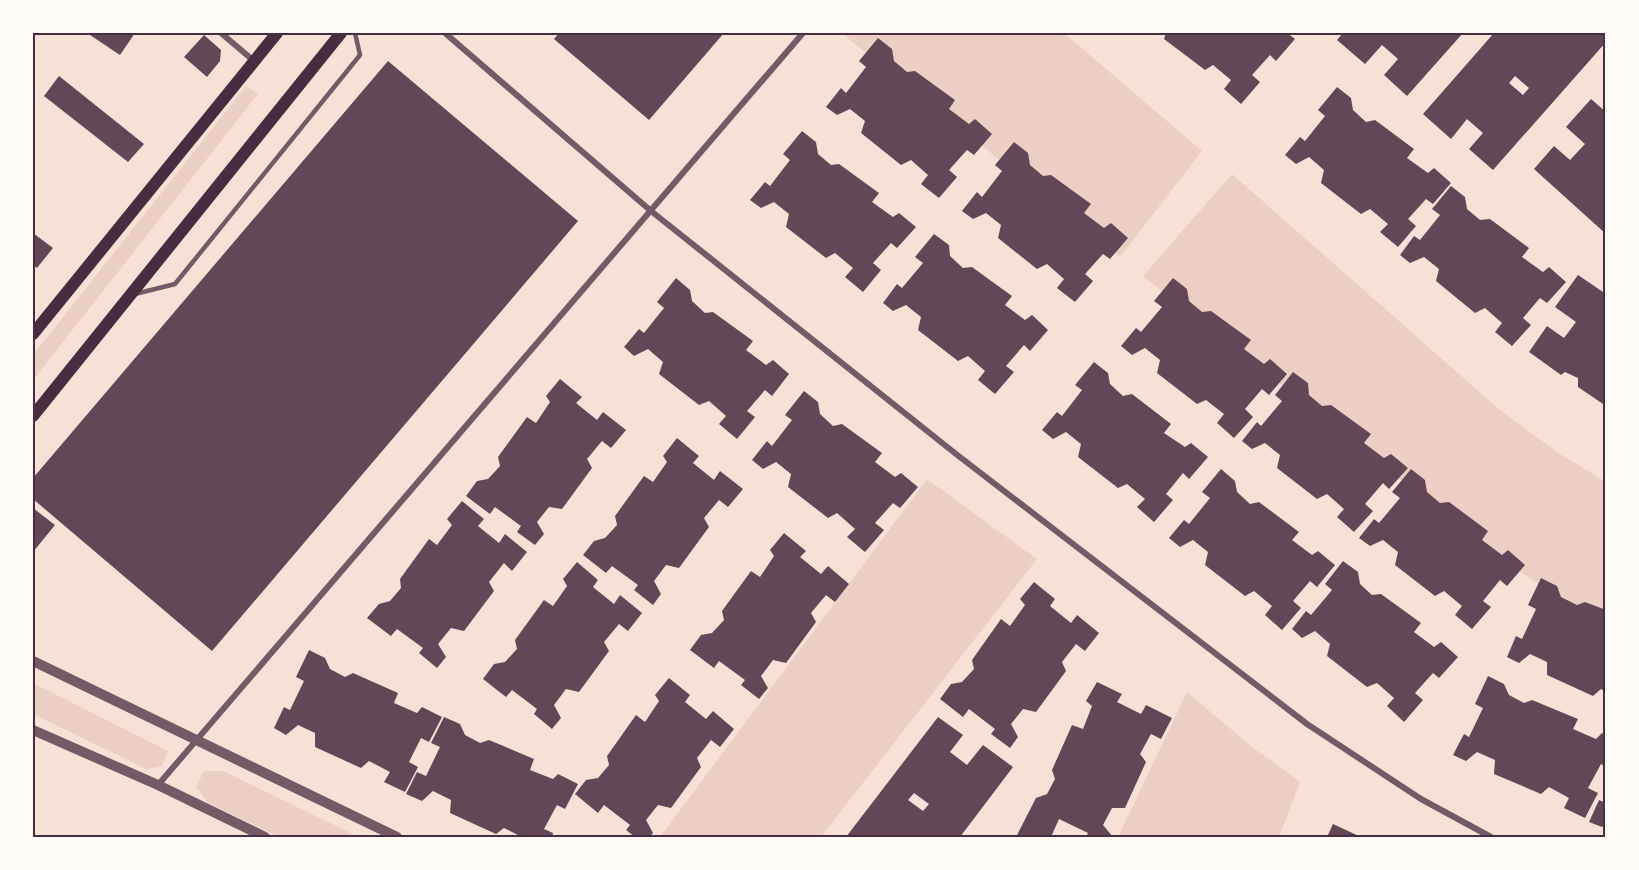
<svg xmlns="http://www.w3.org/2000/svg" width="1639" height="870" font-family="'Public Sans',sans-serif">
  <rect width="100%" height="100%" fill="#f7e1d7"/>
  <g fill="#ebcfc5">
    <path d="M 846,33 L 1064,33 L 1202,151 L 1120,257 L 844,35 Z"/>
    <path d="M 246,86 L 258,94 L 33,380 L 33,355 Z"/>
    <path d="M 1232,174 L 1500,410 L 1557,452 L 1606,482 L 1606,621 L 1550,591 L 1471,540 L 1375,458 L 1143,276 Z"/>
    <path d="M 927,479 L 1037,559 L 821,837 L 660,837 Z"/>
    <path d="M 33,683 L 168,751 L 162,766 L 146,769 L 33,714 Z"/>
    <path d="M 1187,692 L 1252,747 L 1300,782 L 1279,837 L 1118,837 Z"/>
    <path d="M 204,771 L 223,771 L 359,837 L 280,837 L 208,803 L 196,787 Z"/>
  </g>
  <g fill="#644757" fill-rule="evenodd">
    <path d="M 87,33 L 135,33 L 120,55 Z"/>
    <path d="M 559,33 L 724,33 L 649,120 L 554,39 Z"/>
    <path d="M 1166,33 L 1287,33 L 1295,39 L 1276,61 L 1270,55 L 1252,75 L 1260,82 L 1241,104 L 1224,89 L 1231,80 L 1213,65 L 1205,70 L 1164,39 Z"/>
    <path d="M 1343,33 L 1463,33 L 1407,96 L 1384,75 L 1398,59 L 1382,45 L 1365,64 L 1337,40 Z"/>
    <path d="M 1494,33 L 1606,33 L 1606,42 L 1493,170 L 1469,149 L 1483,133 L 1467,119 L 1451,139 L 1423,114 ZM 1515,76 L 1529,88 L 1523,95 L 1509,83 Z"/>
    <path d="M 204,35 L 221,50 L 220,61 L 207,77 L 184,57 Z"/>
    <path d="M 878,38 L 892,49 L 894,61 L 907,72 L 915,71 L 955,100 L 949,109 L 969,124 L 975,119 L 992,134 L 974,155 L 967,150 L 949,170 L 957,177 L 939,198 L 921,184 L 928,175 L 911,160 L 901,165 L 861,133 L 865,121 L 850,109 L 837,115 L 826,107 L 841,88 L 846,93 L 866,67 L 859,61 Z"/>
    <path d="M 388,61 L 578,221 L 212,651 L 33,499 L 33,478 Z"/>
    <path d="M 59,76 L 144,144 L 128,162 L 44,96 Z"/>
    <path d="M 1337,87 L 1351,98 L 1353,110 L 1366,122 L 1375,120 L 1414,149 L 1407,158 L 1428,173 L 1434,168 L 1451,183 L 1433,204 L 1426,199 L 1408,219 L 1416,226 L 1398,247 L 1380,232 L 1388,224 L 1370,209 L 1361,214 L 1321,183 L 1324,170 L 1309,157 L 1296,164 L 1285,155 L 1300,137 L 1305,141 L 1325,116 L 1318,110 Z"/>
    <path d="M 1591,99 L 1606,112 L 1606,234 L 1534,169 L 1554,146 L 1570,160 L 1585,144 L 1566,127 Z"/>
    <path d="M 802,131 L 816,142 L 818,154 L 831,165 L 839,164 L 879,193 L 872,202 L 893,217 L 899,213 L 916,227 L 897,248 L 891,243 L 873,263 L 881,270 L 863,292 L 845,277 L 853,268 L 835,253 L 826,258 L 786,227 L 789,214 L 774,202 L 761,208 L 750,200 L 765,182 L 770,186 L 790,160 L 783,154 Z"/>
    <path d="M 1014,142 L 1028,153 L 1030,165 L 1043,176 L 1051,175 L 1091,204 L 1084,213 L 1104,228 L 1111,223 L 1128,238 L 1110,259 L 1103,254 L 1085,274 L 1093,281 L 1075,302 L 1057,288 L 1064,279 L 1047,264 L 1037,269 L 998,238 L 1001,225 L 986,213 L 973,219 L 962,211 L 977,192 L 982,197 L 1002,171 L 995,165 Z"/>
    <path d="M 1451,186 L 1465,197 L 1467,209 L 1480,220 L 1490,219 L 1529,248 L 1522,257 L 1543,272 L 1549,267 L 1566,282 L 1547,303 L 1540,298 L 1523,318 L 1531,325 L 1512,346 L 1495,332 L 1502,323 L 1485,308 L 1475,313 L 1436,281 L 1439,269 L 1424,257 L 1410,263 L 1400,255 L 1414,236 L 1420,240 L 1440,215 L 1432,209 Z"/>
    <path d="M 33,233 L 53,248 L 37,268 L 33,265 Z"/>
    <path d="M 934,234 L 949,245 L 950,256 L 963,268 L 972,267 L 1012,296 L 1005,305 L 1025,320 L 1032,315 L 1048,330 L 1030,351 L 1024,345 L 1006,366 L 1014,372 L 995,394 L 978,380 L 985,371 L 968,356 L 958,361 L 918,330 L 921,317 L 906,305 L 893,311 L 883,303 L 897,284 L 902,288 L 923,263 L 915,257 Z"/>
    <path d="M 1578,275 L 1606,294 L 1606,406 L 1578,387 L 1578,378 L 1565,372 L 1561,375 L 1529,352 L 1547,326 L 1564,338 L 1576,322 L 1555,307 Z"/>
    <path d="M 676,278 L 690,290 L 692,301 L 705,313 L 713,312 L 753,341 L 746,350 L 766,365 L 773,360 L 789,374 L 772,396 L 765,390 L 747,411 L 755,417 L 737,439 L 719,424 L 726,416 L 709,401 L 699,405 L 659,374 L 663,362 L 648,349 L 634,356 L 624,347 L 639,329 L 644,333 L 664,308 L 657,302 Z"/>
    <path d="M 1173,278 L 1187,289 L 1189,301 L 1202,312 L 1211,311 L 1251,340 L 1244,349 L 1264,364 L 1270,359 L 1287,374 L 1269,395 L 1262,389 L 1245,409 L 1253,417 L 1234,438 L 1217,423 L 1224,414 L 1206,400 L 1197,404 L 1157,373 L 1160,360 L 1145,348 L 1132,355 L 1121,346 L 1136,328 L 1141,332 L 1162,307 L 1154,301 Z"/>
    <path d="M 1094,362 L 1108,373 L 1110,384 L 1123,396 L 1132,394 L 1171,424 L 1164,433 L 1185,447 L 1191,443 L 1208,457 L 1189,479 L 1183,473 L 1166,494 L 1173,500 L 1154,522 L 1137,507 L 1145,499 L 1127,484 L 1118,488 L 1078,457 L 1081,444 L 1066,432 L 1053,439 L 1042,430 L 1057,412 L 1062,416 L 1082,390 L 1075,385 Z"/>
    <path d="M 1293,372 L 1308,383 L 1309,395 L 1322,406 L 1331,405 L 1371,434 L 1364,443 L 1384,458 L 1391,454 L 1408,468 L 1389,489 L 1383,483 L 1365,504 L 1373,511 L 1354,532 L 1337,517 L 1344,509 L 1327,494 L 1317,499 L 1277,468 L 1280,455 L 1265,443 L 1252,449 L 1242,441 L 1257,422 L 1261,426 L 1282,401 L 1275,395 Z"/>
    <path d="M 560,379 L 582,397 L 576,403 L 597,420 L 603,412 L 626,430 L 611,448 L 602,441 L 587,459 L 592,468 L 562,509 L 549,507 L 537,522 L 544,534 L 535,545 L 517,532 L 521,526 L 495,507 L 490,514 L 466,496 L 477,481 L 488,479 L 500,466 L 498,457 L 527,417 L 536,423 L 550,402 L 546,396 Z"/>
    <path d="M 804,391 L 818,402 L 820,414 L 833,426 L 842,424 L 882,453 L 875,462 L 895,477 L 901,473 L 918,487 L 900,508 L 893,503 L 875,523 L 884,530 L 865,552 L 847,537 L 855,529 L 837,513 L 828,518 L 788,487 L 791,474 L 776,462 L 763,469 L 752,460 L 767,441 L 772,446 L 792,420 L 785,415 Z"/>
    <path d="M 677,438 L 699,456 L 693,463 L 714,480 L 720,471 L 743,489 L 728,507 L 719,500 L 704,518 L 709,527 L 679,568 L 666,565 L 654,581 L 661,594 L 653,605 L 634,590 L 638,585 L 612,566 L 606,573 L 583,555 L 594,541 L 605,538 L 617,525 L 615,516 L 644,476 L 653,482 L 667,462 L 663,456 Z"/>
    <path d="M 1221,469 L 1235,481 L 1237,492 L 1250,504 L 1259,502 L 1299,532 L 1292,540 L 1312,555 L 1318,551 L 1335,565 L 1317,587 L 1310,581 L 1293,601 L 1301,608 L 1282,630 L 1265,615 L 1272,606 L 1254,591 L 1245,596 L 1205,565 L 1208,552 L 1193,540 L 1180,547 L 1169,538 L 1184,520 L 1189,524 L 1210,498 L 1202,492 Z"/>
    <path d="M 1411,469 L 1425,480 L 1427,492 L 1440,503 L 1449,502 L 1488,531 L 1482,540 L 1502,555 L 1508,550 L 1525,565 L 1507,586 L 1500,580 L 1483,601 L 1491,607 L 1472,629 L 1455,615 L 1462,606 L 1444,591 L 1435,596 L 1395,565 L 1398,552 L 1383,540 L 1370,546 L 1359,538 L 1374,519 L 1379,523 L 1400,498 L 1392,492 Z"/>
    <path d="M 462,501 L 484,519 L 478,526 L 499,543 L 505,534 L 527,552 L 512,571 L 504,563 L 489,582 L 494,591 L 464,631 L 451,628 L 438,644 L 446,657 L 437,668 L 419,653 L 423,648 L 397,629 L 391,636 L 367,618 L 379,604 L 390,601 L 401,588 L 400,579 L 429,539 L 437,545 L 452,525 L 447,519 Z"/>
    <path d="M 33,508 L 55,525 L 33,552 Z"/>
    <path d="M 784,533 L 806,551 L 800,557 L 821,574 L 828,566 L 849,584 L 835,602 L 826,595 L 811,613 L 816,622 L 786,663 L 773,660 L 761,676 L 768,688 L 759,699 L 741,685 L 745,680 L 719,661 L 714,668 L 690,650 L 701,635 L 712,633 L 724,620 L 722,611 L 751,571 L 760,577 L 774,556 L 770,550 Z"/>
    <path d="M 1343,561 L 1358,572 L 1360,584 L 1372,595 L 1381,594 L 1421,623 L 1414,632 L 1434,647 L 1441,642 L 1458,657 L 1439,678 L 1433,673 L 1415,693 L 1423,700 L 1404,722 L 1387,706 L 1394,698 L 1377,683 L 1367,687 L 1327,656 L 1330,644 L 1315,631 L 1302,638 L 1292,629 L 1306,611 L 1311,615 L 1332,590 L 1325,584 Z"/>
    <path d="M 577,562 L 598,580 L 593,587 L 614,604 L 620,595 L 642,613 L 628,631 L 619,624 L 604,642 L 609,651 L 579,692 L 566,689 L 554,705 L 561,718 L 552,729 L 534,714 L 537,709 L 512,690 L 506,697 L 483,679 L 494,664 L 505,662 L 517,649 L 515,640 L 544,600 L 553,606 L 567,586 L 563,579 Z"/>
    <path d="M 1541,578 L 1557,586 L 1561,597 L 1577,605 L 1585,602 L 1606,610 L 1606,692 L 1601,689 L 1593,696 L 1547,675 L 1547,662 L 1530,654 L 1519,663 L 1507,657 L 1516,636 L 1522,639 L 1536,609 L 1528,605 Z"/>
    <path d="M 1034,582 L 1055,599 L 1050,606 L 1071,623 L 1077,615 L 1099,633 L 1085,651 L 1076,644 L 1062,662 L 1066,671 L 1036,712 L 1023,709 L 1011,724 L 1018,737 L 1010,748 L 991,734 L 995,729 L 969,709 L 963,717 L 940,699 L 951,684 L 962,682 L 974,669 L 972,660 L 1001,619 L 1010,626 L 1025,605 L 1020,599 Z"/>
    <path d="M 309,650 L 325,658 L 330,669 L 345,677 L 353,673 L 398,693 L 394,703 L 417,713 L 422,707 L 442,717 L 429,742 L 421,738 L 409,762 L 418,767 L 405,792 L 384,782 L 390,772 L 369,761 L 361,768 L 315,747 L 315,733 L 298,725 L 286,735 L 274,728 L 284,707 L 290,710 L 304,681 L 296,677 Z"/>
    <path d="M 1488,676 L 1504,684 L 1509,695 L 1524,703 L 1532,700 L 1578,719 L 1573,729 L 1596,739 L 1602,733 L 1606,735 L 1606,767 L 1601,764 L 1588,788 L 1598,793 L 1585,818 L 1564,808 L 1569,798 L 1549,787 L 1541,794 L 1494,774 L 1495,760 L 1477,752 L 1466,761 L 1453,755 L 1464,734 L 1469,737 L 1483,708 L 1475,704 Z"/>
    <path d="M 669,678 L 690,695 L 685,702 L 706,719 L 713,711 L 734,729 L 720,747 L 711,740 L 697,758 L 701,767 L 671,808 L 658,805 L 646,820 L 653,833 L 650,837 L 635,837 L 626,830 L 630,825 L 604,805 L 598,813 L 575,794 L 586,780 L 598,778 L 609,765 L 607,756 L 636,715 L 645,722 L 659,701 L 655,695 Z"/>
    <path d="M 1097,682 L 1122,694 L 1117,702 L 1141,714 L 1146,705 L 1172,718 L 1161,739 L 1151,734 L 1140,754 L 1146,762 L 1125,808 L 1112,808 L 1103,825 L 1113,837 L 1086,837 L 1088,833 L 1059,819 L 1051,837 L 1016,837 L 1036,798 L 1047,794 L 1055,779 L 1052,770 L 1072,725 L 1083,729 L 1092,706 L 1086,701 Z"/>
    <path d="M 444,717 L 460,724 L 465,735 L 480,743 L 489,740 L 534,759 L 530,770 L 553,779 L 558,774 L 578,784 L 565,809 L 557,805 L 544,829 L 553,833 L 552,837 L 522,837 L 504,828 L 496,834 L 450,813 L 451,800 L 433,791 L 422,801 L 406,794 L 417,772 L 426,776 L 440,747 L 431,743 Z"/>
    <path d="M 938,717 L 963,735 L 950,752 L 967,765 L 983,745 L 1013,767 L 960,837 L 846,837 ZM 914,793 L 929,804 L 923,811 L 908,800 Z"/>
    <path d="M 1599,800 L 1606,803 L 1606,824 L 1602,827 L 1589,822 Z"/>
    <path d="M 1333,824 L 1361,837 L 1327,837 Z"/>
  </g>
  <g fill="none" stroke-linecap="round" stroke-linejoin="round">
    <path stroke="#755966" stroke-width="4.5" d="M 135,294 L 175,284 L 360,55 L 355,33"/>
    <g stroke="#755966" stroke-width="6">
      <path d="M 221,33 L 254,61"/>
      <path d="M 445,33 L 651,211 L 956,454 L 1307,724 L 1421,799 L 1491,837"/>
      <path d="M 158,785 L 803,33"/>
    </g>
    <g stroke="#755966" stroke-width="10">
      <path d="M 33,661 L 397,837"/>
      <path d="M 33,730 L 158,785 L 265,837"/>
    </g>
    <g stroke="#4a2c40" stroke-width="12">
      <path d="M 33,334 L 277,33"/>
      <path d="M 33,416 L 341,33"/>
    </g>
  </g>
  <rect width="1639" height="870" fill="none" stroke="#fffaf5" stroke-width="69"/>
  <rect x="34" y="34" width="1570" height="802" fill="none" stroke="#4a2c40" stroke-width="2"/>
</svg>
